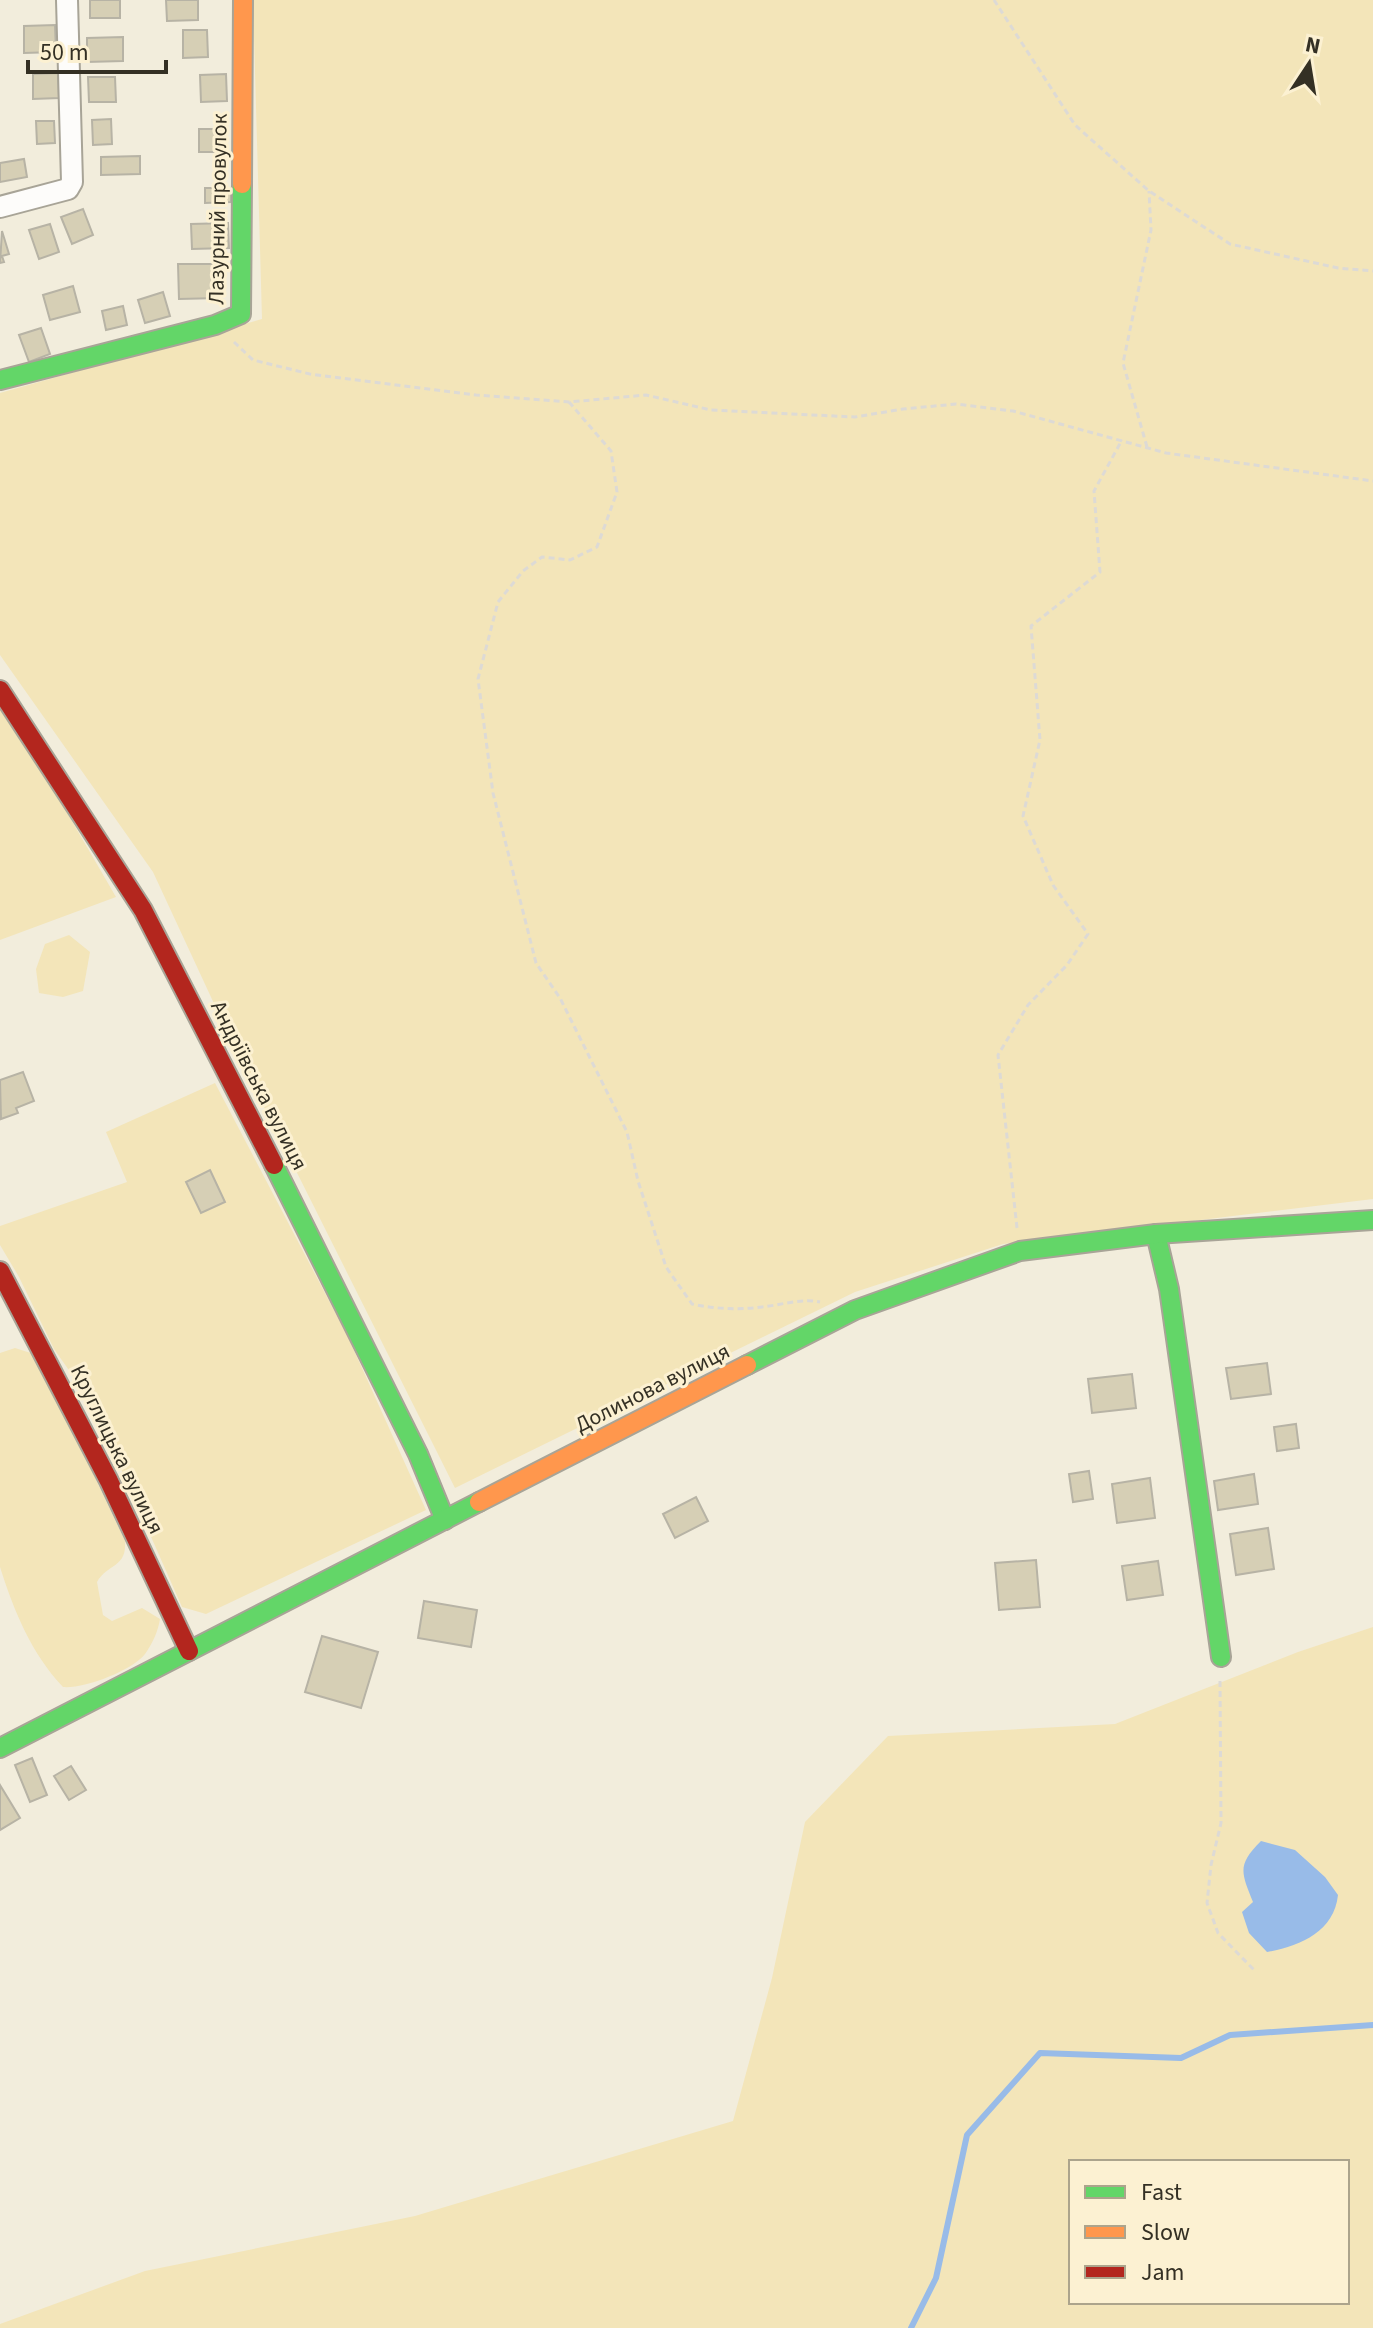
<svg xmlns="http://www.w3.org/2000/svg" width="1373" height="2328" font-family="'Source Sans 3',sans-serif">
  <rect width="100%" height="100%" fill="#f2eddc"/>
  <g fill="#f3e5b9" fill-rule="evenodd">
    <path d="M 253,0 L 1373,0 L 1373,1199 L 1003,1244 L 855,1292 L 455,1488 L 236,1051 L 153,872 L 0,655 L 0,393 L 262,319 Z"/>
    <path d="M 0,707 L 19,730 L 116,897 L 0,940 Z"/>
    <path d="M 69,935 L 90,952 L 83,991 L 63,997 L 39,993 L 36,969 L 45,944 Z"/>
    <path d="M 215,1083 L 348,1337 L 426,1510 L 206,1614 L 182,1607 L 92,1403 L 54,1349 L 19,1277 L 0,1245 L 0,1226 L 127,1182 L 106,1132 Z"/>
    <path d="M 15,1348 L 37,1355 L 125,1541 C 127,1568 108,1563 97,1582 L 103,1615 L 112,1621 L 142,1608 L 160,1619 C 158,1632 152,1644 145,1654 C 132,1671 83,1689 63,1687 C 31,1653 14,1611 0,1567 L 0,1353 Z"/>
    <path d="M 1373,1627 L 1373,2328 L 0,2328 L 0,2324 L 145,2271 L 415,2216 L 733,2121 L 772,1978 L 805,1822 L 888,1736 L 1115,1724 L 1298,1652 ZM 1071,2162 L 1347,2162 L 1347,2302 L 1071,2302 Z"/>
  </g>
  <path fill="#98bbe8" d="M 1261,1841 L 1295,1850 L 1325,1877 L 1338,1895 C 1334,1932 1300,1946 1267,1952 L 1249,1933 L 1242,1912 L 1253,1902 C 1241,1872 1237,1865 1261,1841 Z"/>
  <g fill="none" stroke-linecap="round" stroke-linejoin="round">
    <path stroke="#98bbe8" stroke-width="6" d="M 911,2328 L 936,2278 L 967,2135 L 1040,2053 L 1181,2058 L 1230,2035 L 1373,2025"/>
  </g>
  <g fill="#d6cfb5" stroke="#b7b3a5" stroke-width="2">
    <rect x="90" y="0" width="30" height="18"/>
    <path d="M 166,0 L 198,0 L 198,20 L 167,21 Z"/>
    <path d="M 55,25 L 56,52 L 24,53 L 24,26 Z"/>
    <path d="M 183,30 L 207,30 L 208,57 L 183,58 Z"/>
    <path d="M 123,37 L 123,61 L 87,62 L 87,38 Z"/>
    <path d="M 58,73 L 59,98 L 33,99 L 33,74 Z"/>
    <path d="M 226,74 L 227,101 L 201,102 L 200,75 Z"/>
    <path d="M 88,77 L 115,77 L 116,102 L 89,102 Z"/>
    <path d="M 111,119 L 112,144 L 93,145 L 92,120 Z"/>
    <path d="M 36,121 L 54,121 L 55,143 L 37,144 Z"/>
    <rect x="199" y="129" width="22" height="23"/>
    <path d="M 140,156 L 140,174 L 101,175 L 101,157 Z"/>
    <path d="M 24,159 L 27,177 L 0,182 L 0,163 Z"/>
    <path d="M 205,188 L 231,188 L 231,202 L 205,203 Z"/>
    <path d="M 83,209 L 93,235 L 72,244 L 61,217 Z"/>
    <path d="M 228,223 L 229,248 L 192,249 L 191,224 Z"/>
    <path d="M 50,224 L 59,252 L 39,259 L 29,230 Z"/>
    <path d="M 2,231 L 9,254 L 2,256 L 4,262 L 0,263 Z"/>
    <path d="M 178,264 L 219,264 L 220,298 L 179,299 Z"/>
    <path d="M 73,286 L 80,312 L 50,320 L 43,295 Z"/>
    <path d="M 163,292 L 170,316 L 145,323 L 138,300 Z"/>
    <path d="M 123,306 L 127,325 L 106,330 L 102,311 Z"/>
    <path d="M 41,328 L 50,354 L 29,362 L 19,335 Z"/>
    <path d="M 23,1072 L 34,1101 L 16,1108 L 18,1113 L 1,1119 L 0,1080 Z"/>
    <path d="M 210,1170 L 225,1202 L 201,1213 L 186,1182 Z"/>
    <path d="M 1267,1363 L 1271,1394 L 1231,1399 L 1226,1368 Z"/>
    <path d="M 1132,1374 L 1136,1408 L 1092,1413 L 1088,1379 Z"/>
    <path d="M 1296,1424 L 1299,1448 L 1277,1451 L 1274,1427 Z"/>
    <path d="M 1089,1471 L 1093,1499 L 1073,1502 L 1069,1474 Z"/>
    <path d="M 1254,1474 L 1258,1504 L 1218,1510 L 1214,1481 Z"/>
    <path d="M 1150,1478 L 1155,1518 L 1117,1523 L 1112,1484 Z"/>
    <path d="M 696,1497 L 708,1521 L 675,1538 L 663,1514 Z"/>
    <path d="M 1268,1528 L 1274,1569 L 1236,1575 L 1230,1534 Z"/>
    <path d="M 1036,1560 L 1040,1607 L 999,1610 L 995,1563 Z"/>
    <path d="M 1158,1561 L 1163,1595 L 1127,1600 L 1122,1566 Z"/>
    <path d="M 424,1601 L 477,1610 L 471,1647 L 418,1638 Z"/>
    <path d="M 322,1636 L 378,1652 L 361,1708 L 305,1692 Z"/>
    <path d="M 32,1758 L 47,1795 L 30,1802 L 15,1765 Z"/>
    <path d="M 71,1766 L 86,1790 L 69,1800 L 54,1776 Z"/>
    <path d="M 0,1785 L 20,1818 L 0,1830 Z"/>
  </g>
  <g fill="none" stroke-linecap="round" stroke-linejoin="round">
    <defs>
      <path id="street" d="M 0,207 L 68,189 L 72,182 L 67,0"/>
      <g id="fast">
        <path d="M 0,380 L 215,325 L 241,314 L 242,184"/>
        <path d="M 274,1165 L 418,1454 L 445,1520"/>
        <path d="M 1156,1234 L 1169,1289 L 1221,1657"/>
        <path d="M 747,1365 L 855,1310 L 1020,1251 L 1156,1234 L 1373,1220"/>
        <path d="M 0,1748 L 479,1502"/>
      </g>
      <g id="slow">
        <path d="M 242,184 L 243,0"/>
        <path d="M 479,1502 L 747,1365"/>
      </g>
      <g id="jam">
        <path d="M 0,690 L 143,910 L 274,1165"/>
        <path d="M 0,1271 L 109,1481 L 189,1651"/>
      </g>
    </defs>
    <use href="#street" stroke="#a8a497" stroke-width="24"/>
    <use href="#fast" stroke="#a8a497" stroke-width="22"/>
    <use href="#slow" stroke="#a8a497" stroke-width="22"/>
    <use href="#jam" stroke="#a8a497" stroke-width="22"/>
    <g stroke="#dddad5" stroke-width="3" stroke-dasharray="6 4" stroke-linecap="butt">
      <path d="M 994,0 L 1075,125 L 1149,191 L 1230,244 L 1338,268 L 1373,271"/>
      <path d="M 234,342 L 253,360 L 310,374 L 476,395 L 569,402 L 646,395 L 711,410 L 855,417 L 903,409 L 956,404 L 1013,411 L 1166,453 L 1373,481"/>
      <path d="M 569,402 L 611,451 L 617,492 L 597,547 L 570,560 L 542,557 L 523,571 L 498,602 L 478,679 L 493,793 L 536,963 L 560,998 L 627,1132 L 638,1181 L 666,1267 L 692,1304 C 716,1309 738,1310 762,1307 C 781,1305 802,1298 820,1302"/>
      <path d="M 1147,447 L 1123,363 L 1151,230 L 1149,191"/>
      <path d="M 1017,1228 L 998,1055 L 1028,1005 L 1067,965 L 1088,934 L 1053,885 L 1023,816 L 1040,740 L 1031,626 L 1100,572 L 1094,491 L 1122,440"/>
      <path d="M 1220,1681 L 1221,1823 L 1211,1865 L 1207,1903 L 1218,1933 L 1254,1970"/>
    </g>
    <use href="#street" stroke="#fdfcfa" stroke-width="20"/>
    <use href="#fast" stroke="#63d668" stroke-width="18"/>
    <use href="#slow" stroke="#ff974d" stroke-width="18"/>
    <use href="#jam" stroke="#b3261e" stroke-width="18"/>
  </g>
  <g text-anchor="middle" stroke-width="6" stroke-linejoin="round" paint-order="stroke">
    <g font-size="22" fill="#343024" stroke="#fcf1d2">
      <text transform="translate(217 209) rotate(-89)" y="8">Лазурний провулок</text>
      <text transform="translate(260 1085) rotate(63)" y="8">Андріївська вулиця</text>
      <text transform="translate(652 1387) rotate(-27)" y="8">Долинова вулиця</text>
      <text transform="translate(118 1449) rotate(64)" y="8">Круглицька вулиця</text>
    </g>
  </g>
  <rect x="1069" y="2160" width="280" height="144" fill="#fcf1d2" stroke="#aca48c" stroke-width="2"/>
  <rect x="1085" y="2186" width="40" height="12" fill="#63d668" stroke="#aca48c" stroke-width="2"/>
  <text x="1141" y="2200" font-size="24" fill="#343024">Fast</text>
  <rect x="1085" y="2226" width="40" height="12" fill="#ff974d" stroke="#aca48c" stroke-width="2"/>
  <text x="1141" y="2240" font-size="24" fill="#343024">Slow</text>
  <rect x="1085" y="2266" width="40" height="12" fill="#b3261e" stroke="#aca48c" stroke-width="2"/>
  <text x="1141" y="2280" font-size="24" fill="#343024">Jam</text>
  <g transform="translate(1309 64) rotate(12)" stroke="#fcf1d2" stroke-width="6" paint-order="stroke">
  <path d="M0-6L14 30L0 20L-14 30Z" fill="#343024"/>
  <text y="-12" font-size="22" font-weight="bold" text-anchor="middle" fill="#343024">N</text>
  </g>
  <path d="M28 60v12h138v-12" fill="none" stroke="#343024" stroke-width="4"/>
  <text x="40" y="60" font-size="24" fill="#343024" stroke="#fcf1d2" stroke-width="6" paint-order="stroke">50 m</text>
</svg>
